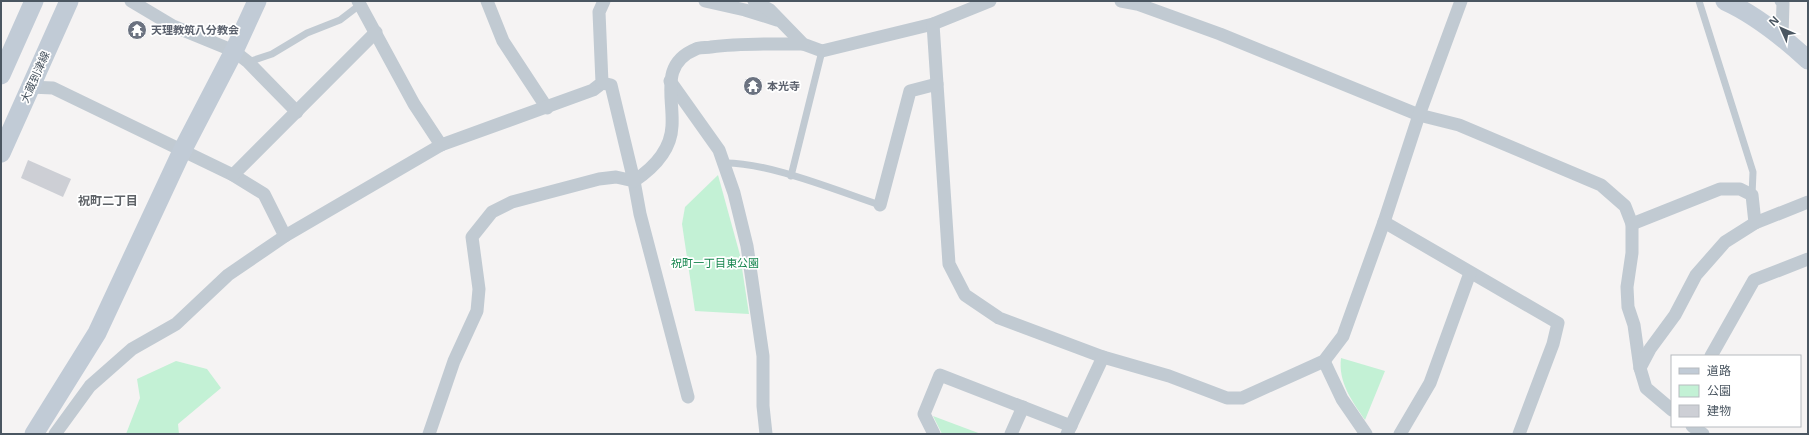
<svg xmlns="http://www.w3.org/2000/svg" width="1809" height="435" font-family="'Open Sans','Noto Sans JP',sans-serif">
  <rect width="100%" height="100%" fill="#f5f3f3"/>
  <g fill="#c3f1d5">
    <path d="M 718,175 L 740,255 L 749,314 L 695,311 L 682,224 L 685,207 Z"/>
    <path d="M 1341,358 L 1385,371 L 1365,420 C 1352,401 1338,382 1341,358 Z"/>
    <path d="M 176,361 L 207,369 L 221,388 L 178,424 L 179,434 L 126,434 L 140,398 L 137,379 Z"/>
    <path d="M 933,416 L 981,434 L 942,434 Z"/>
  </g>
  <path fill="#cdcfd5" d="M 28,160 L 71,179 L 63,197 L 21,178 Z"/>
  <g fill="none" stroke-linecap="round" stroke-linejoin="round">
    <g stroke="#c1cad2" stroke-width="7">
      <path d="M 1699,1 L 1753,172 L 1752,195"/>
      <path d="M 248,62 L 272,54 L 307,33 L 340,20 L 361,4"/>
      <path d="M 723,163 C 768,162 835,190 880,205"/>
      <path d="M 791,176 L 822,51"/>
    </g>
    <g stroke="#c1cad2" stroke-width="13">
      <path d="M 131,1 L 173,26 L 234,51 L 248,62 L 297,112"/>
      <path d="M 358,1 L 414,104 L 441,145"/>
      <path d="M 487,1 L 503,41 L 547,108"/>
      <path d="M 705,1 L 745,10 L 777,20"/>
      <path d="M 754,1 L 770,10 L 803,44 L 822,51 L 933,24 L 990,1"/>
      <path d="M 1121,1 L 1137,4 L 1220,34 L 1419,115 L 1459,125 L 1601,185 L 1625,206 L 1632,224 L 1632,253 L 1627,287 L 1628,307 L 1634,325 L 1640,368 L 1646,388 L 1672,410"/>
      <path d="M 1781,1 L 1783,3 L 1782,36"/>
      <path d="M 933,24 L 949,264 L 965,295 L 999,318 L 1103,357 L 1169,376 L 1227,398 L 1242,398 L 1324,361 L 1343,336 L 1384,222 L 1419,115 L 1461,1"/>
      <path d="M 670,81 L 719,150 L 734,193 L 747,246 L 763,356 L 763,406 L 766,434"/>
      <path d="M 30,87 L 53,88 L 233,175 L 264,194 L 285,236"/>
      <path d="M 233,175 L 376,32"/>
      <path d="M 880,205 L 910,91 L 937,84"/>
      <path d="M 1384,222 L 1558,323 L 1553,344 L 1519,434"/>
      <path d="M 1755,223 L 1808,202"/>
      <path d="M 1632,224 L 1720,189 L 1740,189 L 1752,195 L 1755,223 L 1725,242 L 1696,275 L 1675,315 L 1650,349 L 1640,368"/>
      <path d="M 1711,356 L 1754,280 L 1808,259"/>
      <path d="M 1324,361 L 1342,399 L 1366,434"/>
      <path d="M 688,397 L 640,214 L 634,181 C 652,169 671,151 672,126 C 674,97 659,64 696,49 C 700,47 707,48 711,47 C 741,43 772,44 803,44"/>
      <path d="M 1692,426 L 1703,434"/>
      <path d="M 55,434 L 90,386 L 132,349 L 176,324 L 228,275 L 285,236 L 441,145 L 593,90 L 602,83 L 599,12 L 604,1"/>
      <path d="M 429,434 L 454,361 L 477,311 L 479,289 L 472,237 L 492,212 L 512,202 L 599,179 L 616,177 L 634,181 L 611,85 L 602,83"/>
      <path d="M 934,434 L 924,414 L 940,375 L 1071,426"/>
      <path d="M 1011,434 L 1023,407"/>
      <path d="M 1067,434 L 1103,357"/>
      <path d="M 1400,434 L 1430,383 L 1470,273"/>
    </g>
    <g stroke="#c1cbd6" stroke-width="19">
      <path d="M 1725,1 C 1756,15 1783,37 1808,60"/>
      <path d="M 1,75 L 34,1"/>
      <path d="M 1,153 L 69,1"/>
      <path d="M 34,434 L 97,333 L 182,151 L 234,51 L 257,1"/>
    </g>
  </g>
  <defs>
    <symbol id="temple-disc" viewBox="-11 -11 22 22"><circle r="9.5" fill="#6b7280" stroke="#fff"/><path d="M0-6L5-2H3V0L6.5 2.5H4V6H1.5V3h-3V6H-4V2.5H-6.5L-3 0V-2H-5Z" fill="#fff"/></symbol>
  </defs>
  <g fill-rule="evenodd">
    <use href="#temple-disc" x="126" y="19" width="22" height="22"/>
    <use href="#temple-disc" x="742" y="75" width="22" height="22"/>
  </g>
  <g text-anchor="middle" stroke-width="3.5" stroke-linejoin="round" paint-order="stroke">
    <g font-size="11" font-weight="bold" fill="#5b616d" stroke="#fff" text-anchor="start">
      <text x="151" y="34">天理教筑八分教会</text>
      <text x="767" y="90">本光寺</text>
    </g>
    <g font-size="11" fill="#4a5661" stroke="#fff">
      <text transform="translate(35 77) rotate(-66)" y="4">大蔵到津線</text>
    </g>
    <g font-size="11" fill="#17864f" stroke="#fff">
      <text x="715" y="267">祝町一丁目東公園</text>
    </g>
    <g font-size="12" font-weight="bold" fill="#5f6368" stroke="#fff">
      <text x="108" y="205">祝町二丁目</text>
    </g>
  </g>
  <rect width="1809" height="435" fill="none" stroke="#4a5661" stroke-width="4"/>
  <rect x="1671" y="355" width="130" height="72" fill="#ffffff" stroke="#b7bbc0"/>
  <rect x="1679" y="368" width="20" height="6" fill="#c1cbd6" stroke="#b7bbc0"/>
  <text x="1707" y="375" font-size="12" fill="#4a5661">道路</text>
  <rect x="1679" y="385" width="20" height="12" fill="#c3f1d5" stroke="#b7bbc0"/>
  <text x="1707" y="395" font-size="12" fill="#4a5661">公園</text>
  <rect x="1679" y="405" width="20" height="12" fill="#cdcfd5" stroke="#b7bbc0"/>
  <text x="1707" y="415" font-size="12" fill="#4a5661">建物</text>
  <g transform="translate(1781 28) rotate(315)" stroke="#ffffff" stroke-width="3" paint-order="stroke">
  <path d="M0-3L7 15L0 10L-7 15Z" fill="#4a5661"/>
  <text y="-6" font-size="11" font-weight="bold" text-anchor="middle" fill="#4a5661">N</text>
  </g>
</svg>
